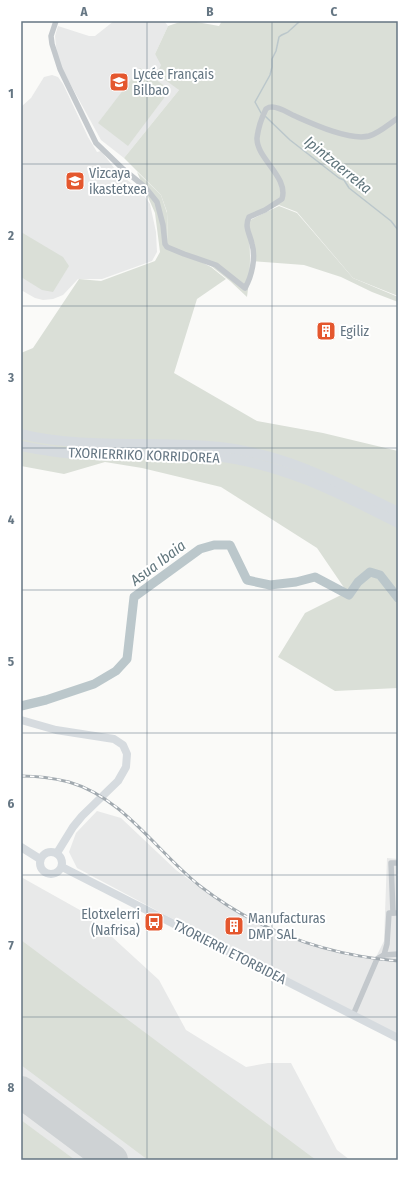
<svg xmlns="http://www.w3.org/2000/svg" width="419" height="1181" font-family="'Fira Sans Condensed',sans-serif">
  <rect width="100%" height="100%" fill="#fafaf8"/>
  <g fill="#e8e9e9">
    <path d="M 114,21 L 164,21 L 168,26 L 155,54 L 179,90 L 124,158 L 101,140 L 61,67 L 57,55 L 55,36 L 58,26 L 89,36 L 95,36 Z"/>
    <path d="M 52,75 L 58,77 L 63,84 L 88,137 L 97,152 L 101,151 L 118,173 L 140,190 L 150,204 L 156,232 L 157,252 L 152,261 L 102,279 L 78,279 L 63,295 L 53,299 L 43,300 L 35,298 L 21,290 L 21,107 L 31,98 L 44,77 Z"/>
    <path d="M 97,811 L 121,818 L 176,870 L 218,901 L 287,937 L 345,955 L 375,959 L 384,941 L 387,858 L 398,859 L 398,1038 L 353,1015 L 77,868 L 69,852 L 76,833 Z"/>
    <path d="M 21,877 L 87,914 L 159,980 L 186,1030 L 246,1067 L 268,1063 L 291,1063 L 337,1150 L 350,1160 L 21,1160 Z"/>
  </g>
  <g fill="#dadfd7">
    <path d="M 183,21 L 191,21 L 219,26 L 222,21 L 398,21 L 398,296 L 353,278 L 297,212 L 279,205 L 247,220 C 251,248 251,269 247,297 L 230,281 L 211,266 L 168,245 L 167,212 L 161,195 L 124,158 L 179,90 L 157,74 L 161,65 L 155,54 L 168,26 Z"/>
    <path d="M 140,68 L 170,90 L 128,146 L 98,123 Z"/>
    <path d="M 137,172 L 161,195 L 167,213 L 168,245 L 211,267 L 226,279 L 197,299 L 174,373 L 257,421 L 323,433 L 398,451 L 398,688 L 335,691 L 278,657 L 305,613 L 347,592 L 317,548 L 221,487 L 142,468 L 105,462 L 64,474 L 21,466 L 21,353 L 33,348 L 79,279 L 101,281 L 155,261 L 160,252 L 155,213 Z"/>
    <path d="M 279,206 L 297,213 L 353,278 L 398,297 L 398,302 L 372,292 L 341,277 L 304,265 L 252,261 L 251,244 L 248,221 Z"/>
    <path d="M 21,232 L 63,257 L 69,266 L 53,292 L 42,290 L 21,277 Z"/>
    <path d="M 21,940 L 316,1160 L 148,1160 L 21,1065 Z"/>
    <path d="M 21,1120 L 75,1160 L 21,1160 Z"/>
  </g>
  <g fill="none" stroke-linecap="round" stroke-linejoin="round">
    <g stroke="#bbc7cb" stroke-width="1.5">
      <path d="M 261,113 L 255,102 L 270,75 L 272,67 L 272,59 L 276,51 L 279,37 C 282,34 285,34 288,32 C 289,31 299,22 300,21"/>
      <path d="M 265,116 L 290,140 L 339,178 L 344,180 L 349,188 L 391,221 L 398,230"/>
    </g>
    <path stroke="#bbc7cb" stroke-width="9" d="M 21,706 L 46,700 L 94,684 L 116,671 L 127,659 L 134,597 L 200,549 L 214,545 L 230,545 L 247,580 L 270,585 L 296,582 L 315,577 L 349,595 L 358,582 L 370,572 L 380,575 L 398,598"/>
    <path stroke="#ced2d4" stroke-width="13" d="M 21,1093 L 23,1094"/>
    <path stroke="#ced2d4" stroke-width="32" d="M 21,1092 L 112,1160"/>
    <g stroke="#c3c8cc" stroke-width="5.5">
      <path d="M 56,21 L 51,36 L 52,44 L 60,69 L 96,143 L 123,169 L 145,187 L 157,202 L 163,225 L 165,244 L 167,247 L 184,254 L 216,265 L 245,288 C 252,276 256,257 252,244 C 250,234 244,227 249,217 L 265,210 L 282,199 C 289,177 256,158 257,138 C 258,129 262,117 266,109 C 269,107 269,107 272,107 C 280,107 288,113 295,116 C 313,124 350,141 369,136 C 379,133 389,124 398,118"/>
      <path d="M 393,913 L 391,863 L 398,863"/>
      <path d="M 384,955 L 387,944 L 389,913 L 398,913"/>
      <path d="M 353,1015 L 377,959 L 384,955 L 398,954"/>
    </g>
    <g stroke="#d6dbdf" stroke-width="8">
      <path d="M 21,720 L 56,730 L 114,739 L 123,745 L 127,754 L 126,767 L 118,781 L 82,816 L 73,827 L 57,853"/>
      <path d="M 21,847 L 40,859"/>
      <circle cx="51" cy="863" r="11"/>
      <path d="M 62,867 L 398,1038"/>
    </g>
    <g stroke="#d6dbdf" stroke-width="10">
      <path d="M 21,434 C 82,449 146,441 208,446 C 280,451 335,481 398,512"/>
      <path d="M 21,446 C 45,451 69,454 93,455 C 133,456 174,452 214,456 C 281,463 339,493 398,523"/>
    </g>
    <defs>
      <path id="rail" d="M 21,776 C 37,776 53,778 69,782 C 124,798 157,852 200,886 C 258,931 326,955 398,961"/>
    </defs>
    <use href="#rail" stroke="#a2aab0" stroke-width="3"/>
    <use href="#rail" stroke="#fff" stroke-width="1.5" stroke-dasharray="4.5" stroke-linecap="butt"/>
  </g>
  <path fill="none" stroke="#657683" stroke-width="1" stroke-opacity="0.55" d="M 147,21 L 147,1160M 272,21 L 272,1160M 21,164 L 398,164M 21,306 L 398,306M 21,448 L 398,448M 21,590 L 398,590M 21,733 L 398,733M 21,875 L 398,875M 21,1017 L 398,1017"/>
  <defs>
    <symbol id="school-square" viewBox="-11 -11 22 22"><rect x="-9" y="-9" width="18" height="18" rx="4" fill="#e4572e" stroke="#fff"/><path d="M0-5L7-2L0 1L-7-2ZM-4 1L0 2.5L4 1V4Q0 6-4 4Z" fill="#fff"/></symbol>
    <symbol id="building-square" viewBox="-11 -11 22 22"><rect x="-9" y="-9" width="18" height="18" rx="4" fill="#e4572e" stroke="#fff"/><path d="M-4-6H4V6H1V3H-1V6H-4ZM-2.5-4.3h1.7v1.8h-1.7ZM.8-4.3h1.7v1.8H.8ZM-2.5-1h1.7V.8h-1.7ZM.8-1h1.7V.8H.8Z" fill="#fff"/></symbol>
    <symbol id="bus-square" viewBox="-11 -11 22 22"><rect x="-9" y="-9" width="18" height="18" rx="4" fill="#e4572e" stroke="#fff"/><path d="M-5-6H5V4H4V6H2V4H-2V6H-4V4H-5ZM-3.5-4V0h7V-4ZM-3.5 1.2v1.5H-2V1.2ZM2 1.2v1.5H3.5V1.2Z" fill="#fff"/></symbol>
  </defs>
  <g fill-rule="evenodd">
    <use href="#school-square" x="108" y="71" width="22" height="22"/>
    <use href="#school-square" x="64" y="170" width="22" height="22"/>
    <use href="#building-square" x="315" y="320" width="22" height="22"/>
    <use href="#bus-square" x="143" y="911" width="22" height="22"/>
    <use href="#building-square" x="223" y="915" width="22" height="22"/>
  </g>
  <g text-anchor="middle" stroke-width="4" stroke-linejoin="round" paint-order="stroke">
    <g font-size="14" fill="#657683" stroke="#fff" text-anchor="start">
      <text x="133" y="79">Lycée Français<tspan x="133" dy="16">Bilbao</tspan></text>
      <text x="89" y="178">Vizcaya<tspan x="89" dy="16">ikastetxea</tspan></text>
      <text x="340" y="336">Egiliz</text>
      <text x="140" y="919" text-anchor="end">Elotxelerri<tspan x="140" dy="16">(Nafrisa)</tspan></text>
      <text x="248" y="923">Manufacturas<tspan x="248" dy="16">DMP SAL</tspan></text>
    </g>
    <g font-size="14" fill="#657683" stroke="#fff">
      <text transform="translate(144 455) rotate(2)" y="5">TXORIERRIKO KORRIDOREA</text>
      <text transform="translate(230 952) rotate(27)" y="5">TXORIERRI ETORBIDEA</text>
    </g>
    <g font-size="15" font-style="italic" fill="#60757c" stroke="#fff">
      <text transform="translate(338 165) rotate(39)" y="5">Ipintzaerreka</text>
      <text transform="translate(158 563) rotate(-37)" y="5">Asua Ibaia</text>
    </g>
  </g>
  <rect width="419" height="1181" fill="none" stroke="#ffffff" stroke-width="44"/>
  <rect x="22" y="22" width="375" height="1137" fill="none" stroke="#657683" stroke-width="1.5"/>
  <g font-size="13" text-anchor="middle" font-weight="bold" fill="#657683">
    <text x="84" y="16">A</text>
    <text x="210" y="16">B</text>
    <text x="334" y="16">C</text>
    <text x="11" y="98">1</text>
    <text x="11" y="240">2</text>
    <text x="11" y="382">3</text>
    <text x="11" y="524">4</text>
    <text x="11" y="666">5</text>
    <text x="11" y="808">6</text>
    <text x="11" y="950">7</text>
    <text x="11" y="1092">8</text>
  </g>
</svg>
